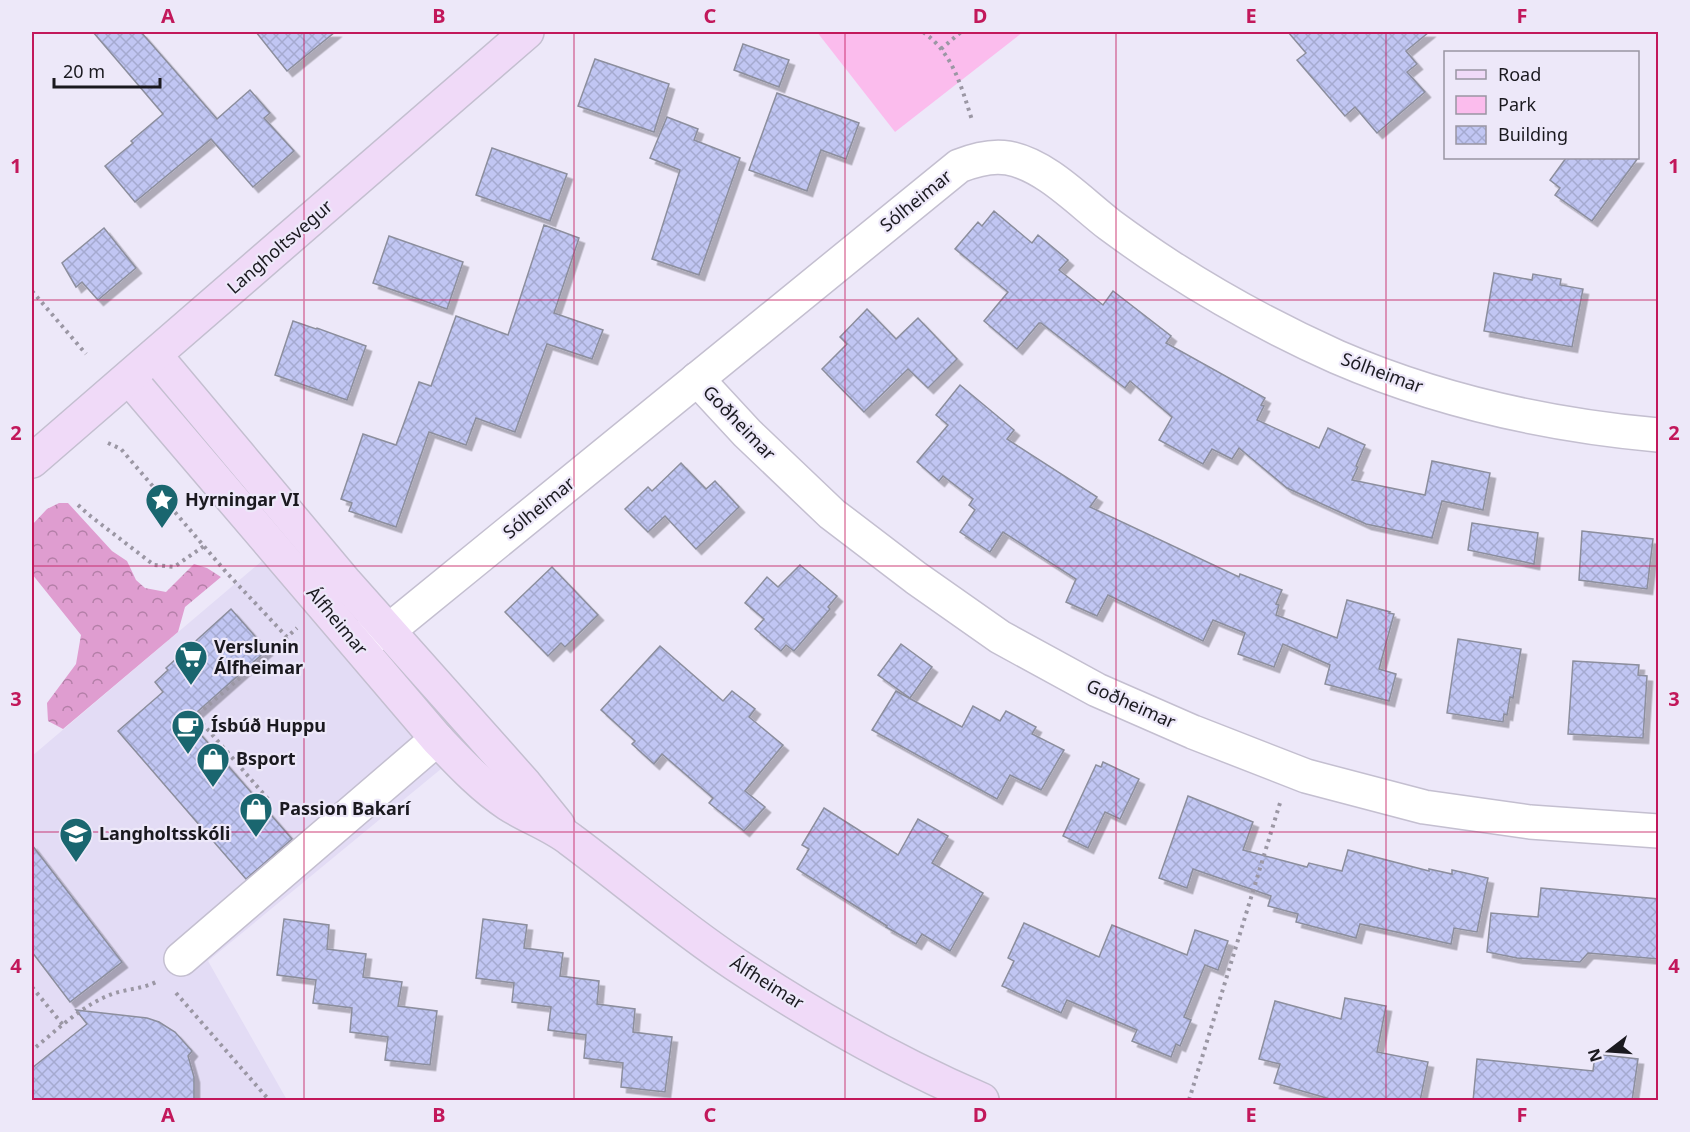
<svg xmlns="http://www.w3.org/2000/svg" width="1690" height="1132" font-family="'Noto Sans',sans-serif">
  <defs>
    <pattern id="forest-crowns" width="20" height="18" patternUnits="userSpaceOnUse" patternTransform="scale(1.5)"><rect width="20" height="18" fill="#df9dd0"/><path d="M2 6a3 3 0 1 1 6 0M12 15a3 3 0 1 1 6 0" fill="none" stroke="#b47fa8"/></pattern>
    <pattern id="building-cross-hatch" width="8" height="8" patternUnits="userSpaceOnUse" patternTransform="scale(1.5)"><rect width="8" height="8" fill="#c1c6f3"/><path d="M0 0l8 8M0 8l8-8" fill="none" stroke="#a5aad0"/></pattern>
    <filter id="shadow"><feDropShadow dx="5.5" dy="5.5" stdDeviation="0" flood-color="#0004"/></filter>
  </defs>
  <rect width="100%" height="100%" fill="#ede8f9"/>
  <path fill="#e3dcf5" d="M 282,544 L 464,750 L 208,961 L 287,1100 L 32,1100 L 32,756 Z"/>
  <path fill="#fbbced" d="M 817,32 L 1023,32 L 895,132 Z"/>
  <path fill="url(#forest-crowns)" d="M 59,503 L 68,503 L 112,551 L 127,561 L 136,580 L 145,588 L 166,592 L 194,564 L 207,568 L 221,577 L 185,607 L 178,632 L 63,729 L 48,721 L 47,703 L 76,664 L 81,635 L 32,574 L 32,525 L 47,509 Z"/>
  <g fill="url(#building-cross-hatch)" stroke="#8c8e9d" stroke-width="1.5" filter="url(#shadow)">
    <path d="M 93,32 L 141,32 L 217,119 L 250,90 L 270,113 L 264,118 L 294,151 L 253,187 L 211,139 L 135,202 L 105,166 L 133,143 L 131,141 L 163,114 Z"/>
    <path d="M 256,32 L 335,32 L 287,71 Z"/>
    <path d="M 1288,32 L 1429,32 L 1406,51 L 1417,64 L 1407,72 L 1425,92 L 1377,133 L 1355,107 L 1345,116 L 1297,60 L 1306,53 Z"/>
    <path d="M 743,44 L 789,60 L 779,87 L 734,70 Z"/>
    <path d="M 595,59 L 669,84 L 654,132 L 578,106 Z"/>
    <path d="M 777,93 L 859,123 L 846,159 L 821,150 L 807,191 L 749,170 Z"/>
    <path d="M 667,117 L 698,129 L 694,140 L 740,158 L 699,275 L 652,259 L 680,170 L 650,158 Z"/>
    <path d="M 492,148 L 567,174 L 550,221 L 476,195 Z"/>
    <path d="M 1566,158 L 1638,158 L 1592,221 L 1555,195 L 1560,188 L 1550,180 Z"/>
    <path d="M 994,211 L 1032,243 L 1038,235 L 1068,260 L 1059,270 L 1103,305 L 1113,291 L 1171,336 L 1166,343 L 1265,398 L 1261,405 L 1264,406 L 1257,420 L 1319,448 L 1328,428 L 1365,445 L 1356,466 L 1358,467 L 1352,480 L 1425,495 L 1432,461 L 1490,473 L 1483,510 L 1442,501 L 1432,538 L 1366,524 L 1287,488 L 1239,448 L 1232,459 L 1212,449 L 1203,464 L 1159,440 L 1172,417 L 1130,381 L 1125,388 L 1041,323 L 1039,323 L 1017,349 L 984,321 L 1008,292 L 955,249 L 978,222 L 982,226 Z"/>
    <path d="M 544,225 L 579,238 L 554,313 L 603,330 L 592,359 L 547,344 L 515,432 L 476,418 L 466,445 L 429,432 L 396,527 L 349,511 L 352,503 L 341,499 L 363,434 L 396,445 L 419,382 L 431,386 L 456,316 L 508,335 Z"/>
    <path d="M 104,228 L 136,268 L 98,300 L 82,282 L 76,287 L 62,263 Z"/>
    <path d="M 389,236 L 463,262 L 447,309 L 373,283 Z"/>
    <path d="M 1494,273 L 1532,280 L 1533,274 L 1561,279 L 1560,285 L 1583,289 L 1572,347 L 1484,331 Z"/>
    <path d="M 867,309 L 896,339 L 918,318 L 957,359 L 928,388 L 908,369 L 864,412 L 822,369 L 847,344 L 840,337 Z"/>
    <path d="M 293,321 L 316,329 L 317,328 L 366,346 L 347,400 L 275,375 Z"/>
    <path d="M 960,385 L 1014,430 L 1007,439 L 1097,497 L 1090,507 L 1239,577 L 1240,574 L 1282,590 L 1276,604 L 1279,605 L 1276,615 L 1337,638 L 1347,600 L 1390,612 L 1389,613 L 1394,614 L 1379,669 L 1396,674 L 1389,701 L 1325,684 L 1330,665 L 1283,644 L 1274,667 L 1238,654 L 1245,633 L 1213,620 L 1203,641 L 1108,595 L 1097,616 L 1066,602 L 1076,579 L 1003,532 L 990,552 L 960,532 L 975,510 L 969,505 L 973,499 L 943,476 L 939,481 L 917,462 L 948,425 L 936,415 Z"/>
    <path d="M 681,463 L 706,489 L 715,481 L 739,507 L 696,549 L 665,516 L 648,532 L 625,509 L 648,487 L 652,491 Z"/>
    <path d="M 1472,523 L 1538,533 L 1534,564 L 1468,550 Z"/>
    <path d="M 1582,531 L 1653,539 L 1647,589 L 1579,580 Z"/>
    <path d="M 800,565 L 837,596 L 828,607 L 830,609 L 794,651 L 786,645 L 781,651 L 755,629 L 764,619 L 745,603 L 767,577 L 778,587 Z"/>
    <path d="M 552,567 L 598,615 L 565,647 L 561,643 L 548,656 L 505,612 Z"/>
    <path d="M 231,609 L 267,650 L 188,720 L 292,839 L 246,879 L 118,731 L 163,692 L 155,682 L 168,670 L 166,668 Z"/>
    <path d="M 1458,639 L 1521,649 L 1513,698 L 1510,697 L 1507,715 L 1504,714 L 1503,722 L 1447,713 Z"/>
    <path d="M 901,644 L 932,667 L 910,698 L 878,675 Z"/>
    <path d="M 660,646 L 723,701 L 732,691 L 755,709 L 749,717 L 783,745 L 745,791 L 765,807 L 744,831 L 709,803 L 713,798 L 662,754 L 654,764 L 632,744 L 635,741 L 601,710 Z"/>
    <path d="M 1573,661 L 1639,665 L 1638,675 L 1647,676 L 1643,738 L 1568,734 Z"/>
    <path d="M 896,691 L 962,727 L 973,706 L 1000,721 L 1006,711 L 1036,727 L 1032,734 L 1064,750 L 1041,790 L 1010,775 L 997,799 L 872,730 Z"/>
    <path d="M 1103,762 L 1139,779 L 1120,819 L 1105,812 L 1088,848 L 1063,836 L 1096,765 L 1101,767 Z"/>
    <path d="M 1188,796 L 1253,822 L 1243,850 L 1307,867 L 1309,863 L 1342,871 L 1348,850 L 1429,871 L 1429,869 L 1452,874 L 1452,870 L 1488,878 L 1477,932 L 1454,928 L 1451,944 L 1360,924 L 1356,938 L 1296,922 L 1298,914 L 1268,906 L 1271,896 L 1193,869 L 1187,888 L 1159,878 Z"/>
    <path d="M 824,808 L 898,855 L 918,819 L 948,836 L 932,863 L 983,893 L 950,951 L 922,934 L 916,944 L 886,927 L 887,926 L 797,869 L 809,849 L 802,845 Z"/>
    <path d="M 32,845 L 122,962 L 70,1002 L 32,952 Z"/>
    <path d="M 1541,888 L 1659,899 L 1659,959 L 1588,953 L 1580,962 L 1517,958 L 1487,952 L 1491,913 L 1538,917 Z"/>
    <path d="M 284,919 L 329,925 L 327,949 L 366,954 L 363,977 L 402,982 L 398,1006 L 437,1011 L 430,1065 L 385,1060 L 388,1037 L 350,1032 L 352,1008 L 313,1003 L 316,980 L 277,975 Z"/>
    <path d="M 483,919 L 527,925 L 524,948 L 563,953 L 560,976 L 599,981 L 597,1004 L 635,1009 L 633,1032 L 672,1037 L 665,1092 L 621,1087 L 623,1063 L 584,1058 L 586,1035 L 548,1030 L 551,1007 L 512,1002 L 514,983 L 476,978 Z"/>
    <path d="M 1024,923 L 1099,957 L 1112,925 L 1187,955 L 1195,930 L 1228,941 L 1218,970 L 1205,965 L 1184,1017 L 1191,1020 L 1180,1046 L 1176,1044 L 1171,1057 L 1132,1041 L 1137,1030 L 1067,1000 L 1061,1013 L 1002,986 L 1014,961 L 1008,958 Z"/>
    <path d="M 1345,998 L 1386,1006 L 1377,1052 L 1428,1062 L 1420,1101 L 1337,1101 L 1274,1083 L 1280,1064 L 1259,1059 L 1275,1001 L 1341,1019 Z"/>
    <path d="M 76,1010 L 147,1018 L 159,1022 L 175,1032 L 192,1051 L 188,1056 L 194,1077 L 194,1101 L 32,1101 L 32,1068 L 87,1024 Z"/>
    <path d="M 1595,1054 L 1638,1059 L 1632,1101 L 1473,1101 L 1477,1059 L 1593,1071 Z"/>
  </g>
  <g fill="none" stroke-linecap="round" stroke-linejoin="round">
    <defs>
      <g id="street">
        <path d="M 697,379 L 747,433 L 832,514 L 916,578 L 1000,637 L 1097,690 L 1193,732 L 1306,776 L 1424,807 L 1530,822 L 1658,831"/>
        <path d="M 362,637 L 375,635 L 388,631 L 959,166 C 974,160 991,155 1008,158 C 1046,165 1080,202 1110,225 C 1129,239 1149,253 1169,266 C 1223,301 1279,331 1337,357 C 1439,401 1548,425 1658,435"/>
        <path d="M 181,959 L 437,739"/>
      </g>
      <g id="secondary">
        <path d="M 155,355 L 346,583 L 525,784 L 558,825"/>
        <path d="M 129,378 L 437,739 C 459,762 481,786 508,804 C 528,817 552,825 571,840 C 626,881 678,926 735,964 C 813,1016 896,1063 982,1100"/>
        <path d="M 32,461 L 527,32"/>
      </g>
    </defs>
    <use href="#street" stroke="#c4bfd0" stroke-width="36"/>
    <use href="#secondary" stroke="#c4bfd0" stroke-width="36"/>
    <g stroke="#9b97a4" stroke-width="4" stroke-dasharray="3 4.5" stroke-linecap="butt">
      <path d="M 923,32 C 953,53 961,86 972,120"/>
      <path d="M 941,49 L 961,32"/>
      <path d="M 32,291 L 86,354"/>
      <path d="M 108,443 L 121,449 L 226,572 L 287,637 L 297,628"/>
      <path d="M 78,505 L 89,515 L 154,565 L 174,567 L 204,546"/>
      <path d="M 268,799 L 196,716 L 287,637"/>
      <path d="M 32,987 L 63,1025"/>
      <path d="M 176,993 L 269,1100"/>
      <path d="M 36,1047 C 59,1028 83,1005 112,994 C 126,989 142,989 156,982"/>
      <path d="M 1189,1100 L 1280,803"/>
    </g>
    <use href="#street" stroke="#fff" stroke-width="33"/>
    <use href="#secondary" stroke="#f0daf8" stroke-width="33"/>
  </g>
  <path fill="none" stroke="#c2185b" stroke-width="1.5" stroke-opacity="0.55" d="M 304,32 L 304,1100M 574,32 L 574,1100M 845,32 L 845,1100M 1116,32 L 1116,1100M 1386,32 L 1386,1100M 32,300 L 1658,300M 32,566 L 1658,566M 32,832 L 1658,832"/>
  <defs>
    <symbol id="sight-pin" viewBox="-11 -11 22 30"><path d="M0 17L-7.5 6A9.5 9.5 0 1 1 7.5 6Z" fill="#1a666f" stroke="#ede8f9"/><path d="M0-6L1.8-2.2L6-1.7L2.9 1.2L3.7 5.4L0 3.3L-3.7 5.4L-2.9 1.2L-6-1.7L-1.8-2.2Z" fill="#fff"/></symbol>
    <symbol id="supermarket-pin" viewBox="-11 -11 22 30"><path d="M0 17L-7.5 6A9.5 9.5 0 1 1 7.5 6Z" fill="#1a666f" stroke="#ede8f9"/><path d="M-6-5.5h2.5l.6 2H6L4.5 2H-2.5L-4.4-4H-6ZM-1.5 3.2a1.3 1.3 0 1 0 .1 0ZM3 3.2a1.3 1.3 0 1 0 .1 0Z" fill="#fff"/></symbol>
    <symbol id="cafe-pin" viewBox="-11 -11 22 30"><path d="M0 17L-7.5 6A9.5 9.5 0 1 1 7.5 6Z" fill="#1a666f" stroke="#ede8f9"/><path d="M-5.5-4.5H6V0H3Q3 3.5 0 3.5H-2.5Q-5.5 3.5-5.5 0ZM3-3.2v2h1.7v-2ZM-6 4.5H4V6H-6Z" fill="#fff"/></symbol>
    <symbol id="shop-pin" viewBox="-11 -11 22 30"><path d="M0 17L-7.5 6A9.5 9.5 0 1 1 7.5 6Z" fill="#1a666f" stroke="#ede8f9"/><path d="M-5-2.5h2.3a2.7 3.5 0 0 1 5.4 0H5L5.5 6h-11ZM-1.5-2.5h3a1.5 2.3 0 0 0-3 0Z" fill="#fff"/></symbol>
    <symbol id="school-pin" viewBox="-11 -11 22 30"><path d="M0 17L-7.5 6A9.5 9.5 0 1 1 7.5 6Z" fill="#1a666f" stroke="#ede8f9"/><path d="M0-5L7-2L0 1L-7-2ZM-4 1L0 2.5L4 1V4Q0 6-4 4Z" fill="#fff"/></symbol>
  </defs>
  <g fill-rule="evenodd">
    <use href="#sight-pin" x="143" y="481" width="38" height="52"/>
    <use href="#supermarket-pin" x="172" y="638" width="38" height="52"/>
    <use href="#cafe-pin" x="169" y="707" width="38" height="52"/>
    <use href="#shop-pin" x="194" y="740" width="38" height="52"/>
    <use href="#shop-pin" x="237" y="790" width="38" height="52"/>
    <use href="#school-pin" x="57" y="815" width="38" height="52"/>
  </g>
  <g text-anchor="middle" stroke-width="4.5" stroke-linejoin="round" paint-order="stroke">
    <g font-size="18" fill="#1a191f" stroke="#ede8f9">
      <text transform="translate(916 201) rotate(-39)" y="6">Sólheimar</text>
      <text transform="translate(280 247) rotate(-41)" y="6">Langholtsvegur</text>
      <text transform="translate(1382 373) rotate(20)" y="6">Sólheimar</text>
      <text transform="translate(739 423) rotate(46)" y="6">Goðheimar</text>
      <text transform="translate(539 508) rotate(-39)" y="6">Sólheimar</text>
      <text transform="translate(337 621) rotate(50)" y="6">Álfheimar</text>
      <text transform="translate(1131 704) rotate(24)" y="6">Goðheimar</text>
      <text transform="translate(767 983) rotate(32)" y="6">Álfheimar</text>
    </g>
    <g font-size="18" font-weight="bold" fill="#1a191f" stroke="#ede8f9" text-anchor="start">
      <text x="185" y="506">Hyrningar VI</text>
      <text x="214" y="653">Verslunin<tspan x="214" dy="21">Álfheimar</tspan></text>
      <text x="211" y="732">Ísbúð Huppu</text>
      <text x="236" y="765">Bsport</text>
      <text x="279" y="815">Passion Bakarí</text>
      <text x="99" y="840">Langholtsskóli</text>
    </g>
  </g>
  <rect width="1690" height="1132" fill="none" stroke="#ede8f9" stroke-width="66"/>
  <rect x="1444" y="51" width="195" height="108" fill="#ede8f9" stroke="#9995a2" stroke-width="1.5"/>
  <rect x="1456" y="70" width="30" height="9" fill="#f0daf8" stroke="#9995a2" stroke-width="1.5"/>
  <text x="1498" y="81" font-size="18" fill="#1a191f">Road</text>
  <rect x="1456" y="96" width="30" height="18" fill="#fbbced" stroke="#9995a2" stroke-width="1.5"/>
  <text x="1498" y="111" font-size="18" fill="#1a191f">Park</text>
  <rect x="1456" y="126" width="30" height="18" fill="url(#building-cross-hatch)" stroke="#9995a2" stroke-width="1.5"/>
  <text x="1498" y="141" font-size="18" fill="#1a191f">Building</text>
  <g transform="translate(1609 1051) rotate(253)" stroke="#ede8f9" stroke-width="4.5" paint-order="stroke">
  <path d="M0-4.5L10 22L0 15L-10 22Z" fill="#1a191f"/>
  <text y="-9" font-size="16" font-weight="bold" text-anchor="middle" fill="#1a191f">N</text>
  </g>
  <path d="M54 78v9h106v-9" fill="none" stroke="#1a191f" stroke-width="3"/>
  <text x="63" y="78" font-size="18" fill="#1a191f" stroke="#ede8f9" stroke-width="4.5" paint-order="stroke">20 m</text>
  <rect x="33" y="33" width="1624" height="1066" fill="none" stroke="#c2185b" stroke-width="2"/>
  <g font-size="20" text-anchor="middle" font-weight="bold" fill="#c2185b">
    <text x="168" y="23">A</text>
    <text x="439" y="23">B</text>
    <text x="710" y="23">C</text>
    <text x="980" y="23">D</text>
    <text x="1251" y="23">E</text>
    <text x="1522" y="23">F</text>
    <text x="16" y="173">1</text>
    <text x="1674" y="173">1</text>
    <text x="16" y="440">2</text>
    <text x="1674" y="440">2</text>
    <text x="16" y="706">3</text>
    <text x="1674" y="706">3</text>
    <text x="16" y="973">4</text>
    <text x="1674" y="973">4</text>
    <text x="168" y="1122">A</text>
    <text x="439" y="1122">B</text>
    <text x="710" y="1122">C</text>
    <text x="980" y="1122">D</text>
    <text x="1251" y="1122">E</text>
    <text x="1522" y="1122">F</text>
  </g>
</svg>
